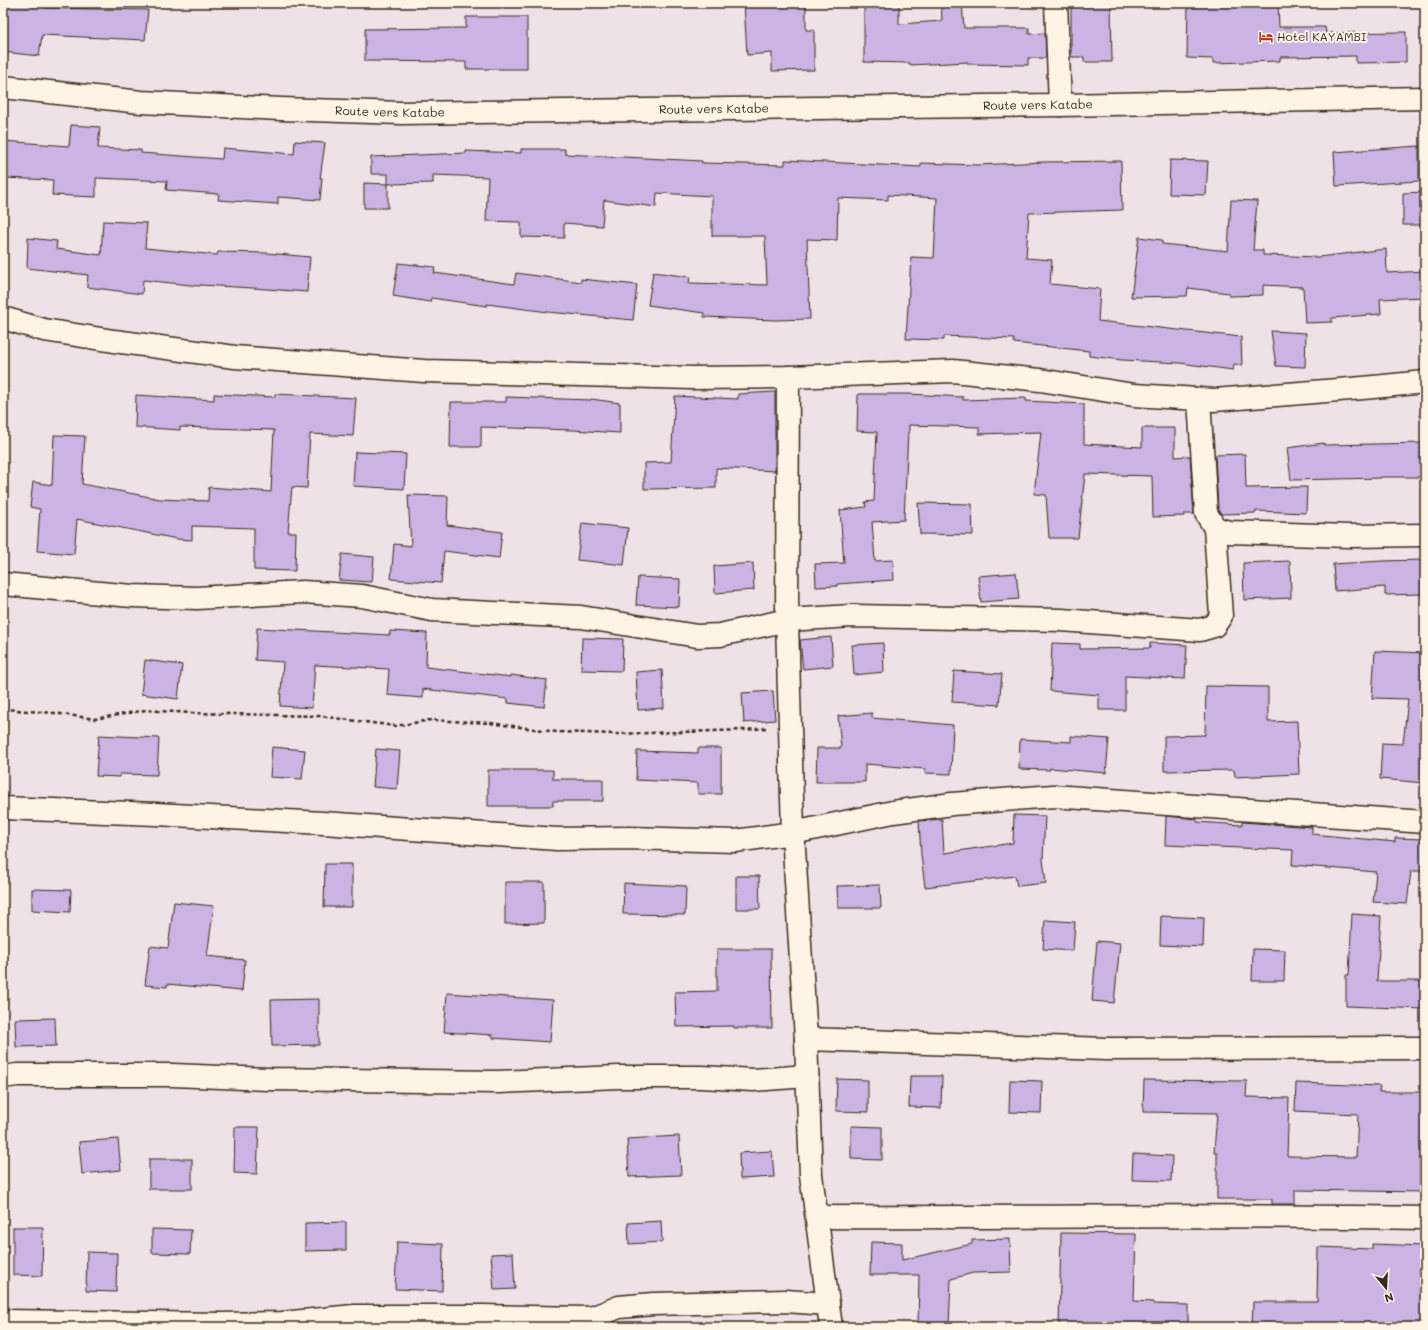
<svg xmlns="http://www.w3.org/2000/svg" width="1428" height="1330" font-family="Mali,sans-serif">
  <rect width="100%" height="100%" fill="#ede2e5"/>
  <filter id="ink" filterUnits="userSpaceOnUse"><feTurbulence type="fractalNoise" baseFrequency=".025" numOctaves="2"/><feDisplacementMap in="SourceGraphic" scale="8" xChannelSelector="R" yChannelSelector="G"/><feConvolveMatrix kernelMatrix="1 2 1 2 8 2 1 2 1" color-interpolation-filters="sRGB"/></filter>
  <g filter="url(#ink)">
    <g fill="#c9b4e4" stroke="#3b2a1e">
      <path d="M 3,3 L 46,3 L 45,8 L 148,10 L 145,40 L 42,35 L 39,56 L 3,52 Z"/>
      <path d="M 744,3 L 806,3 L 806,30 L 814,30 L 814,70 L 772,71 L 772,53 L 747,55 Z"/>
      <path d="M 864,3 L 899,3 L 899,24 L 942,21 L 941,3 L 962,3 L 964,28 L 1029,28 L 1029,34 L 1045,33 L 1046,58 L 1028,58 L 1028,65 L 968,64 L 968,62 L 910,65 L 910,63 L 864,62 Z"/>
      <path d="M 1071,3 L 1111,3 L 1112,62 L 1084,62 L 1084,57 L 1071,57 Z"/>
      <path d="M 1188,3 L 1278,3 L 1279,27 L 1325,27 L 1326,33 L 1406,32 L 1406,62 L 1356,63 L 1356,56 L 1280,57 L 1280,61 L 1213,63 L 1213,59 L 1187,58 Z"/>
      <path d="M 466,17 L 527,17 L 527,69 L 466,69 L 466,62 L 365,61 L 365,29 L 466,28 Z"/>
      <path d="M 71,125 L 100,127 L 98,148 L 141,150 L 141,153 L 222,159 L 223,148 L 294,154 L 295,141 L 325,143 L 320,178 L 322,178 L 320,200 L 278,197 L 278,204 L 218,200 L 219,194 L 166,190 L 167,181 L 96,178 L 96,197 L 52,195 L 53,180 L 3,178 L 3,141 L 69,146 Z"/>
      <path d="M 1419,146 L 1419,181 L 1336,186 L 1334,152 Z"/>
      <path d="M 521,149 L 565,149 L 565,154 L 702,161 L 702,163 L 785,165 L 785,160 L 921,167 L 921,163 L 977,165 L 1043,162 L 1121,161 L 1122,210 L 1029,213 L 1026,258 L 1052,260 L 1050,284 L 1100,289 L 1098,321 L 1241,337 L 1242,365 L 1234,364 L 1233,370 L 1180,363 L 1122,360 L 1089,356 L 1089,351 L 1014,343 L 1014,339 L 944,336 L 944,340 L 906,339 L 911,257 L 934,258 L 937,198 L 888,195 L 888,200 L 838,198 L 837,240 L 807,239 L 810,319 L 774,320 L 704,317 L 704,313 L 648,305 L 653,272 L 690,277 L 689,283 L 767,285 L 765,236 L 712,236 L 712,196 L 657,193 L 656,207 L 604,200 L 602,226 L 564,223 L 564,238 L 521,237 L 521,222 L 486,221 L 488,177 L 433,175 L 433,183 L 388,184 L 388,174 L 371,174 L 371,157 L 466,153 L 466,151 L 521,153 Z"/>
      <path d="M 1170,160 L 1208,161 L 1206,195 L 1169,194 Z"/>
      <path d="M 364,183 L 388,184 L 388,208 L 364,208 Z"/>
      <path d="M 1425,192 L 1425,225 L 1403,225 L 1403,193 Z"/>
      <path d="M 1231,200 L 1257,201 L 1253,250 L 1263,250 L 1263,255 L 1318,257 L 1386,249 L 1387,273 L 1425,271 L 1425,297 L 1380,299 L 1381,314 L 1332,318 L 1332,322 L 1305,323 L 1303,287 L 1263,285 L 1263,295 L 1229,296 L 1229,293 L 1188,288 L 1187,296 L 1131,297 L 1139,237 L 1162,240 L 1162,244 L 1228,251 Z"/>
      <path d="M 103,221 L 147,223 L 145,248 L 217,255 L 218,252 L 267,253 L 310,257 L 307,292 L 253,288 L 200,285 L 200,286 L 143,280 L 142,294 L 87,287 L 88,275 L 27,268 L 28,238 L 57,241 L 56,249 L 101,255 Z"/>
      <path d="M 398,263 L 435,267 L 434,273 L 514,284 L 516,273 L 581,282 L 581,279 L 637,285 L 633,320 L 548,312 L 487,304 L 487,306 L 431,298 L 430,302 L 393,296 Z"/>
      <path d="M 1271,331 L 1306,333 L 1305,367 L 1276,366 Z"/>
      <path d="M 775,392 L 775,471 L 716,468 L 716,488 L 644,489 L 644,463 L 671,462 L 675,396 L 738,399 L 738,394 Z"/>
      <path d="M 214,394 L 275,397 L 275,394 L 356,398 L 353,436 L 310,434 L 307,488 L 292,487 L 288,532 L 296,532 L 295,571 L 254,570 L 254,528 L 192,526 L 192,540 L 177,539 L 77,519 L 74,554 L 37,551 L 40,509 L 30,507 L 33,482 L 52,485 L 54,435 L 85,436 L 82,484 L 160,499 L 208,501 L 209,487 L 271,492 L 274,430 L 180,427 L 180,430 L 135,427 L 136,395 L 214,400 Z"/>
      <path d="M 858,394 L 909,394 L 963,397 L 963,400 L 1026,398 L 1026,401 L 1084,404 L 1084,444 L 1142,447 L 1142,428 L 1175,428 L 1175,457 L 1190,456 L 1194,514 L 1184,514 L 1184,516 L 1153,517 L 1152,476 L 1085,474 L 1078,538 L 1049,538 L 1046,495 L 1034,494 L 1041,432 L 979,434 L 979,427 L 909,425 L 909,432 L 908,432 L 904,520 L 872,522 L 875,561 L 893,560 L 894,580 L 837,584 L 837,586 L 816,587 L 815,564 L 844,563 L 840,510 L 866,507 L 865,502 L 874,501 L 877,432 L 857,431 Z"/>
      <path d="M 506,397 L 591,400 L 591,399 L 620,403 L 620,433 L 573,430 L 481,427 L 481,447 L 450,447 L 451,402 L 506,402 Z"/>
      <path d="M 1324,443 L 1324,445 L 1425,443 L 1425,477 L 1381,477 L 1381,478 L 1291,480 L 1287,448 Z"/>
      <path d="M 355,452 L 406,454 L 404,489 L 353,486 Z"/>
      <path d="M 1245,454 L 1246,488 L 1307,487 L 1306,513 L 1256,511 L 1256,513 L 1221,514 L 1218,509 L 1215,455 Z"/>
      <path d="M 408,495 L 448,496 L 447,525 L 502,532 L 499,558 L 444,551 L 441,583 L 391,579 L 394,544 L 411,546 Z"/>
      <path d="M 918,503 L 972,504 L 973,535 L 920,534 Z"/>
      <path d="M 582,523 L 628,528 L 624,565 L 577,560 Z"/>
      <path d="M 342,554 L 374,557 L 372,582 L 339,580 Z"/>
      <path d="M 1422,560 L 1422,594 L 1385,595 L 1385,587 L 1335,591 L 1333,564 L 1382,561 Z"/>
      <path d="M 1290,561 L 1291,598 L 1244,600 L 1243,563 Z"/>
      <path d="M 753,563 L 754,590 L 715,593 L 714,566 Z"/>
      <path d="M 1016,573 L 1019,599 L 981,602 L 978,576 Z"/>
      <path d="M 638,577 L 680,579 L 679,607 L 636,605 Z"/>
      <path d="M 257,628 L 390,635 L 390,631 L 427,633 L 426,667 L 511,677 L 511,675 L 547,680 L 544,707 L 508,703 L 508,699 L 423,689 L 423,698 L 387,695 L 389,669 L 315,665 L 312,708 L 280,706 L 283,662 L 255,660 Z"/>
      <path d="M 831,637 L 833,666 L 803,669 L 800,640 Z"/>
      <path d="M 582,638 L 623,639 L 622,671 L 581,670 Z"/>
      <path d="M 883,643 L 884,672 L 854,675 L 852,645 Z"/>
      <path d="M 1052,643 L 1080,644 L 1080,649 L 1150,648 L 1150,643 L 1187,645 L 1185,679 L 1125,676 L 1125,710 L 1099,710 L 1099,695 L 1050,691 Z"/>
      <path d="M 1375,651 L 1425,653 L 1425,783 L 1380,779 L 1382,743 L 1403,744 L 1408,699 L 1372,698 Z"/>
      <path d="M 145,660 L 182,665 L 178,699 L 141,694 Z"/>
      <path d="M 662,670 L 664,708 L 638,710 L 636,672 Z"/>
      <path d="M 954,671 L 1002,674 L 999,705 L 952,702 Z"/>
      <path d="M 1206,686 L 1268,687 L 1268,722 L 1297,721 L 1299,774 L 1235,777 L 1234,770 L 1164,771 L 1164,736 L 1205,735 Z"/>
      <path d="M 773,691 L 775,720 L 744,723 L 742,693 Z"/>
      <path d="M 872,713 L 872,718 L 953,725 L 951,774 L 925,773 L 925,769 L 865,764 L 865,782 L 816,782 L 817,748 L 841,748 L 838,716 Z"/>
      <path d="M 99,735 L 159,738 L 157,775 L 120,774 L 120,777 L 96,776 Z"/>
      <path d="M 1071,736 L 1109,739 L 1106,773 L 1050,768 L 1050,770 L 1019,769 L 1020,739 L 1071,742 Z"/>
      <path d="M 272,747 L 305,750 L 302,779 L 270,777 Z"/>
      <path d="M 698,748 L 721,748 L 721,794 L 698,794 L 698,783 L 636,780 L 637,751 L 698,753 Z"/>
      <path d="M 376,749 L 400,751 L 397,789 L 373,787 Z"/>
      <path d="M 488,770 L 553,770 L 553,779 L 603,779 L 603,801 L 553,801 L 553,806 L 488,806 Z"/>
      <path d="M 1014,815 L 1045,816 L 1043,859 L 1046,883 L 1017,886 L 1015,876 L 925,887 L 921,855 L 919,821 L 942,819 L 944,853 L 1013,843 Z"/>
      <path d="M 1166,816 L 1197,819 L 1197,822 L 1242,825 L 1242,822 L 1312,827 L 1312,834 L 1395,842 L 1395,838 L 1425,839 L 1425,871 L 1411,871 L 1407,904 L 1373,902 L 1376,872 L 1292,865 L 1293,850 L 1165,845 Z"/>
      <path d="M 325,864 L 352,864 L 352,907 L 324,907 Z"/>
      <path d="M 736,876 L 759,876 L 760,909 L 736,909 Z"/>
      <path d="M 505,882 L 544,882 L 544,923 L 505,924 Z"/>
      <path d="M 624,883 L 686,886 L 685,915 L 623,914 Z"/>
      <path d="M 880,885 L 881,908 L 838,908 L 837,886 Z"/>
      <path d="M 32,889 L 71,890 L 70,912 L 32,910 Z"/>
      <path d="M 174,902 L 214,906 L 207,956 L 245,960 L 242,991 L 167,984 L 167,987 L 145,985 L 150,946 L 168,948 Z"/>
      <path d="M 1352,914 L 1381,916 L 1377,981 L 1425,981 L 1425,1009 L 1346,1006 L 1346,975 L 1349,975 Z"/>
      <path d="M 1161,916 L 1204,918 L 1203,947 L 1160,945 Z"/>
      <path d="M 1045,920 L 1075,922 L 1073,951 L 1043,949 Z"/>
      <path d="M 1097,941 L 1120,943 L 1114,1003 L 1092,1001 Z"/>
      <path d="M 717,949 L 771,949 L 772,1028 L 734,1028 L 734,1026 L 676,1027 L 675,992 L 717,991 Z"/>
      <path d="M 1253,949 L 1285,950 L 1284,981 L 1252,981 Z"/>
      <path d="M 447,993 L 553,1000 L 550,1042 L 493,1038 L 493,1035 L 444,1032 Z"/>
      <path d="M 319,999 L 319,1045 L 272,1046 L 271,1000 Z"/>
      <path d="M 55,1018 L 56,1046 L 16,1047 L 15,1019 Z"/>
      <path d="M 910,1076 L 942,1076 L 941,1108 L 909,1107 Z"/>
      <path d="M 837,1079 L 868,1080 L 868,1112 L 836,1111 Z"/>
      <path d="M 1010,1080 L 1042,1081 L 1041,1113 L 1009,1112 Z"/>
      <path d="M 1144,1080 L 1247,1081 L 1246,1097 L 1289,1098 L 1287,1156 L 1356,1157 L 1358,1114 L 1295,1111 L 1296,1083 L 1380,1086 L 1379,1092 L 1425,1092 L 1425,1192 L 1295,1190 L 1295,1204 L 1272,1204 L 1272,1199 L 1217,1199 L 1217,1152 L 1214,1152 L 1217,1113 L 1143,1112 Z"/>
      <path d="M 851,1126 L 882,1127 L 882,1160 L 851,1159 Z"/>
      <path d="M 235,1127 L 259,1127 L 257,1174 L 234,1173 Z"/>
      <path d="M 679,1136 L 681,1175 L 629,1177 L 627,1139 Z"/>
      <path d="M 118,1139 L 121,1170 L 82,1174 L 79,1142 Z"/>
      <path d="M 772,1151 L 774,1177 L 740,1179 L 739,1153 Z"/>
      <path d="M 1133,1154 L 1172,1156 L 1171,1181 L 1132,1180 Z"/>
      <rect x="149" y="1159" width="43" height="30"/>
      <path d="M 661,1221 L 662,1242 L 629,1244 L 628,1223 Z"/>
      <path d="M 346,1222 L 346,1250 L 305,1251 L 305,1223 Z"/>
      <path d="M 13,1227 L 43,1227 L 42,1276 L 13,1275 Z"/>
      <path d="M 152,1229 L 191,1230 L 190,1254 L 152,1253 Z"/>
      <path d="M 1061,1233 L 1136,1234 L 1134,1301 L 1153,1302 L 1153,1304 L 1188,1305 L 1188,1327 L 1059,1327 Z"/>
      <path d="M 1010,1239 L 1011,1272 L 973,1273 L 951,1279 L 949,1327 L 918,1327 L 919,1275 L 870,1275 L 871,1242 L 902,1243 L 902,1260 L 972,1244 L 972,1240 Z"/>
      <path d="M 397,1242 L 443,1244 L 442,1291 L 395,1289 Z"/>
      <path d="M 1372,1244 L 1425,1246 L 1425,1327 L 1252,1327 L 1253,1302 L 1317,1302 L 1318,1247 L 1372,1249 Z"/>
      <path d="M 87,1252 L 117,1253 L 116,1292 L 86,1291 Z"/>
      <path d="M 513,1253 L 515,1289 L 494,1290 L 491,1254 Z"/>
    </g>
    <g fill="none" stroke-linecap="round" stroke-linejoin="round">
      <defs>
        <g id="minor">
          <path d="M 1056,3 L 1060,105"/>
          <path id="s1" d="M 3,87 L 141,102 L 281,109 L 401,113 L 1060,105 L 1425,98"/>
          <path d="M 3,318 L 44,330 L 114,341 L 235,357 L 424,371 L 693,378 L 788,377 L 953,371 L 1040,380 L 1134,395 L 1214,400 L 1363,388 L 1425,382"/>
          <path d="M 788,377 L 787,620 L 793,833 L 806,1039 L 811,1175 L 831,1327"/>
          <path d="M 1199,399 L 1206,513 L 1215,528 L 1229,532 L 1349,536 L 1425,535"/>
          <path d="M 3,584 L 132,596 L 197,598 L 303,592 L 362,596 L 432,610 L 581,617 L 697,636 L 720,635 L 787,620 L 852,616 L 1061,620 L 1200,630 L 1214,626 L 1221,616 L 1215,528"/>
          <path d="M 3,808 L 156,814 L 323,823 L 557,839 L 629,838 L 735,841 L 793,833 L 893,812 L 952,804 L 1053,796 L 1425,822"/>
          <path d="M 806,1039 L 1106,1049 L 1425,1048"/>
          <path d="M 3,1077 L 17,1075 L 173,1075 L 269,1079 L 498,1082 L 619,1077 L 702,1077 L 753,1080 L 807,1076"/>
          <path d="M 817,1217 C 1020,1218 1222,1214 1425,1218"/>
          <path d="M 3,1321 L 222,1324 L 282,1323 L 354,1316 L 483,1316 L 585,1318 L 594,1317 L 619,1307 L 653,1304 L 785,1301 L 828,1304"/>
        </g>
      </defs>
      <use href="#minor" stroke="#3b2a1e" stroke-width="25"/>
      <path stroke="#3b2a1e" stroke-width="2.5" stroke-dasharray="4 3" stroke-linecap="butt" d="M 3,709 L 54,713 L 95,719 L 146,710 L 190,713 L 319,716 L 396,726 L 430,720 L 490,723 L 557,732 L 616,734 L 745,730 L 766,728"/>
      <use href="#minor" stroke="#fcf5e5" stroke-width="22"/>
    </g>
  </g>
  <defs>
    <symbol id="hotel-bare" viewBox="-9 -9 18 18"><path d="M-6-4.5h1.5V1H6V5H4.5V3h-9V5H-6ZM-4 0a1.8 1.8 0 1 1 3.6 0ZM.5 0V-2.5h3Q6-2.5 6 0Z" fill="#c8321e" stroke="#fcf5e5" stroke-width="2.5" paint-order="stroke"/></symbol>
  </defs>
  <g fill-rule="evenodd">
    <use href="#hotel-bare" x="1256" y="27" width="20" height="20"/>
  </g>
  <g text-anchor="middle" stroke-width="4" stroke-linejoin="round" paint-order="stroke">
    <g font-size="12" fill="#3b2a1e" stroke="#fcf5e5" text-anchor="start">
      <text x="1277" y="41">Hotel KAYAMBI</text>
    </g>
    <g font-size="12" fill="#3b2a1e" stroke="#fcf5e5">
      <text dy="4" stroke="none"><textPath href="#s1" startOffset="1036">Route vers Katabe</textPath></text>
      <text dy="4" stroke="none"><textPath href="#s1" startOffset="712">Route vers Katabe</textPath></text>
      <text dy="4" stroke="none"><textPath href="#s1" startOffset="388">Route vers Katabe</textPath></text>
    </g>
  </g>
  <rect width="1428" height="1330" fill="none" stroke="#fcf5e5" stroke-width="16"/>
  <rect x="8" y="8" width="1412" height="1314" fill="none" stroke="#3b2a1e" stroke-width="1.5" filter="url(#ink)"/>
  <g transform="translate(1386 1288) rotate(162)" stroke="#fcf5e5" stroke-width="3" paint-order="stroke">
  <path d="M0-3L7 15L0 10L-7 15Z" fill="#3b2a1e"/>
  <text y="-6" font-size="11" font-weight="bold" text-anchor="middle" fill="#3b2a1e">N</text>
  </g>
</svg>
